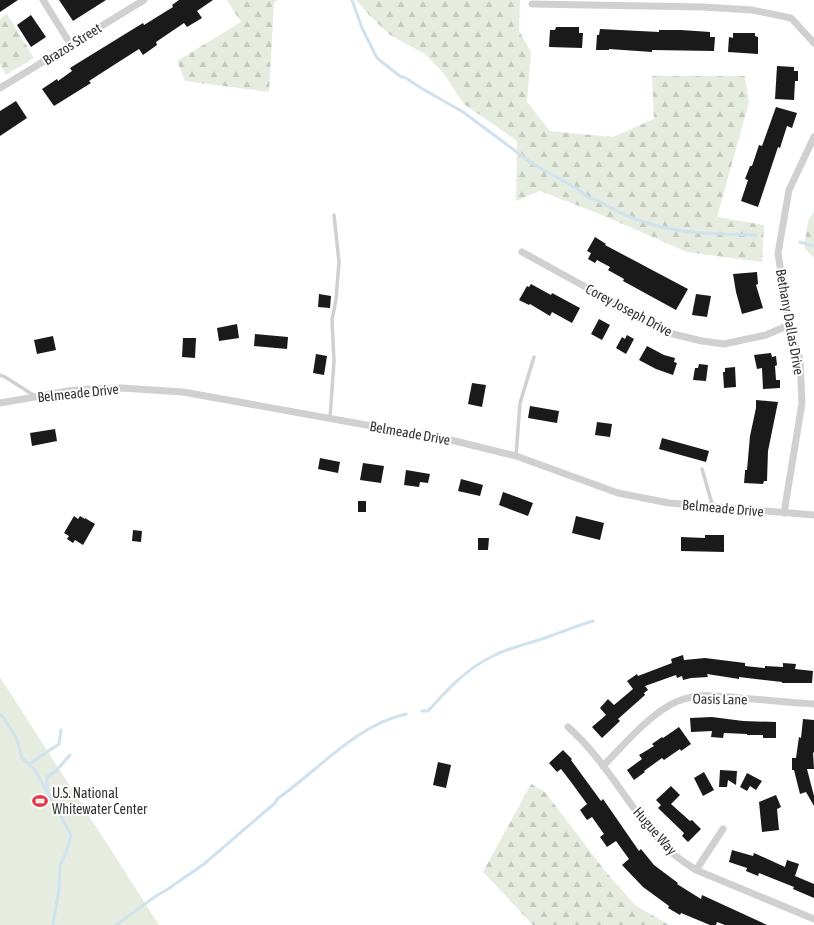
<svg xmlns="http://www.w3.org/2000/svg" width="814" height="925" font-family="'Asap Condensed',sans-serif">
  <defs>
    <pattern id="forest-firs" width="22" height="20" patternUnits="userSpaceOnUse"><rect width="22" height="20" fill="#e6ecdf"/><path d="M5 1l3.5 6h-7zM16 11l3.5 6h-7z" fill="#c6cbc0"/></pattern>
  </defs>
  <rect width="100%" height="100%" fill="#fff"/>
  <g fill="url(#forest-firs)">
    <path d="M 227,0 L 278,0 L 274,2 L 269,92 L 185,81 L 177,61 L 241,22 Z"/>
    <path d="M 356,0 L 520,0 L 519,31 L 531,52 L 527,102 L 550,131 L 613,137 L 654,119 L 652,76 L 745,76 L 749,102 L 717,217 L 764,225 L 762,262 L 687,252 L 602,215 L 540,191 L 516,201 L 517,141 L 464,104 L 445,75 L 425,54 L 390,35 L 372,18 Z"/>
    <path d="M 7,14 L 34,58 L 6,75 L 0,64 L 0,19 Z"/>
    <path d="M 814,212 L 814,258 L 804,247 L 808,221 Z"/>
    <path d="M 531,784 L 545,792 L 605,871 L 635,905 L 669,925 L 533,925 L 483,872 Z"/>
  </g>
  <path fill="#e6ecdf" d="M 0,677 L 159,925 L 0,925 Z"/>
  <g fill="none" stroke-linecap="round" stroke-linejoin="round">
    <g stroke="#cfe2ee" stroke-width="3">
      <path d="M 352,0 L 362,28 L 377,58 L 401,77 L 404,77 L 409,80 L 421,88 L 463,112 L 533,164 L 576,188 L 591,199 L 594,199 C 606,205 618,212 630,217 C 671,234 713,234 756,235"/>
      <path d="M 800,242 L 814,246"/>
      <path d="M 422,711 L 428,711 C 447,690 467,668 493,656 C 510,647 532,643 550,636 C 565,631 578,625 593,621"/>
      <path d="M 0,715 L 3,717 L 16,737 L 22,758 L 35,770 L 71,835 L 66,853 L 60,865 L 59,889 L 53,925"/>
      <path d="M 29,764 L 59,744 L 61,730"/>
      <path d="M 47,789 L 47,777 L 56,771 L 70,755"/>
      <path d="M 116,925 L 156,896 L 168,889 L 204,864 L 275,803 L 277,799 C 319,770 354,726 406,714"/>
    </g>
  </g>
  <g fill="#1a1a1a">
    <path d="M 0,0 L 18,0 L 0,12 Z"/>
    <path d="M 59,0 L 106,0 L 73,21 Z"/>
    <path d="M 179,0 L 213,0 L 197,11 L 202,18 L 187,27 L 184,23 L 156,42 L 157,45 L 143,55 L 139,49 L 117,63 L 89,81 L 91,83 L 54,106 L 42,89 L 57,79 L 58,81 L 72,71 L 70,68 L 78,63 L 143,23 L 144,25 L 173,7 L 172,5 Z"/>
    <path d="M 31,15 L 46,37 L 31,47 L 17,25 Z"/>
    <path d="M 556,27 L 579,27 L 579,33 L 583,33 L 582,48 L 549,47 L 550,30 L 555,30 Z"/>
    <path d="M 600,29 L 659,32 L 659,30 L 681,30 L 710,32 L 710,37 L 715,37 L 714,51 L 652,50 L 652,52 L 609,49 L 609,50 L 596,50 L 597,35 L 599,35 Z"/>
    <path d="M 733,33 L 755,33 L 755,36 L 758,37 L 758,54 L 728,52 L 729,37 L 733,38 Z"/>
    <path d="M 777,66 L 794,67 L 794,71 L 798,71 L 798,81 L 795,81 L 794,100 L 775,99 Z"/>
    <path d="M 16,101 L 27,118 L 0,136 L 0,111 Z"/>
    <path d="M 776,107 L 797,113 L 792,128 L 787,126 L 780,148 L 778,147 L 758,207 L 741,201 L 748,180 L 745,179 L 750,166 L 752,166 L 759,145 L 762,146 Z"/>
    <path d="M 595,237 L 606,244 L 605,245 L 688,289 L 676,310 L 623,281 L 624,279 L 608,270 L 610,267 L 597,260 L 595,263 L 588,259 L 591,253 L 587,251 Z"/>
    <path d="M 757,272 L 758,284 L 756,285 L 763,308 L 742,314 L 736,292 L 733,274 Z"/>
    <path d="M 531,284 L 551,295 L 552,293 L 580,308 L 572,323 L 552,312 L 550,316 L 530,304 L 529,305 L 519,300 L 527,286 L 529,287 Z"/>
    <path d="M 319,294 L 331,296 L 330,308 L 318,307 Z"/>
    <path d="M 696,294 L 711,296 L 707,317 L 692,315 Z"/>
    <path d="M 599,319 L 610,325 L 602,340 L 591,334 Z"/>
    <path d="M 237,324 L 239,338 L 219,341 L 217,328 Z"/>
    <path d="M 255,334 L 288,337 L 287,349 L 254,346 Z"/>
    <path d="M 627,335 L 634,339 L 626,354 L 616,348 L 622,337 L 625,339 Z"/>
    <path d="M 53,336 L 56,350 L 37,354 L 34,340 Z"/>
    <path d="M 183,338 L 196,338 L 195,358 L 182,357 Z"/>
    <path d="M 647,346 L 664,355 L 675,358 L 674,362 L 677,363 L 673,375 L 656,369 L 639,360 Z"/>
    <path d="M 771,353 L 772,357 L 776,356 L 777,365 L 775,366 L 776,380 L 780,380 L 780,388 L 763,389 L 762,368 L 757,369 L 754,355 Z"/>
    <path d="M 316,354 L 327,356 L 324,375 L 313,373 Z"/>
    <path d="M 699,364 L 708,365 L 706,381 L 693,380 L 695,368 L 698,368 Z"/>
    <path d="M 735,367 L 736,387 L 724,388 L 723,372 L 725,372 L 725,368 Z"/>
    <path d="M 472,383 L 486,385 L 482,407 L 468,404 Z"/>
    <path d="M 756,400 L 778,402 L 768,451 L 767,481 L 764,481 L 763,484 L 744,483 L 745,472 L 745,470 L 747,470 L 750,436 L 756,408 Z"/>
    <path d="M 530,406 L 559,411 L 557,423 L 528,418 Z"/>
    <path d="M 597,422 L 612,424 L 610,437 L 595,435 Z"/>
    <path d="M 55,429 L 57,441 L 32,446 L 30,433 Z"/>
    <path d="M 662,438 L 709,451 L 706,462 L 659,449 Z"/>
    <path d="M 320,458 L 340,462 L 338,473 L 318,469 Z"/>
    <path d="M 363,463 L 384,466 L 381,483 L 360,480 Z"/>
    <path d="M 406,470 L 430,474 L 428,483 L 420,482 L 419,487 L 404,485 Z"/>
    <path d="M 461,479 L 483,485 L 480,496 L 458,491 Z"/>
    <path d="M 503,492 L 533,503 L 528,516 L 499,505 Z"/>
    <rect x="358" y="501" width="8" height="11"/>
    <path d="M 74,516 L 78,519 L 80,516 L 85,519 L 85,518 L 95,524 L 83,545 L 75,540 L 73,543 L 67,539 L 69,536 L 64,533 Z"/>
    <path d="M 576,516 L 604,523 L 600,540 L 572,533 Z"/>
    <path d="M 133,530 L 142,531 L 141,542 L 132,541 Z"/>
    <path d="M 705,535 L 724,535 L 724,552 L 681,551 L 681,537 L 705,538 Z"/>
    <path d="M 478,538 L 489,538 L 488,550 L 478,550 Z"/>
    <path d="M 683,655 L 684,660 L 705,658 L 745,663 L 745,666 L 765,668 L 765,666 L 783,667 L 783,663 L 796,664 L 795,669 L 813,671 L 812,683 L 782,683 L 782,682 L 739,677 L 739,679 L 707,674 L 708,677 L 691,678 L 683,680 L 682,676 L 677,678 L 676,675 L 645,686 L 648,690 L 644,693 L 645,695 L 618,719 L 620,721 L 602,738 L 592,727 L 606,715 L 600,708 L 608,699 L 614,705 L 633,689 L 627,681 L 637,674 L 638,676 L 672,663 L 671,659 Z"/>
    <path d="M 712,717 L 743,721 L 776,722 L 776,738 L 763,738 L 763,735 L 747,735 L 747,734 L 724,733 L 723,738 L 711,737 L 712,731 L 691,732 L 690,718 Z"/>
    <path d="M 803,719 L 814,720 L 814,753 L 813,752 L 814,769 L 807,769 L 814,796 L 814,806 L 806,792 L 800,794 L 794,770 L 792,770 L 792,758 L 796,758 L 799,737 L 801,738 Z"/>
    <path d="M 679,727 L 691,744 L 681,751 L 680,749 L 664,760 L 662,758 L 644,771 L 645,772 L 634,780 L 627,770 L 642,759 L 639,755 L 654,746 L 652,744 L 662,737 L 663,738 Z"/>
    <path d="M 563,750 L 572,759 L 571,760 L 601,801 L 603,799 L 639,851 L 641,849 L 654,865 L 678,883 L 677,884 L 701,899 L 702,895 L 767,925 L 725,925 L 717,922 L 716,925 L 710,925 L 681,913 L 680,915 L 668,908 L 669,906 L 643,887 L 622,865 L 629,859 L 616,841 L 607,847 L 600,837 L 604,834 L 592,817 L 587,820 L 580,810 L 587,804 L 571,782 L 561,769 L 557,772 L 549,763 Z"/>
    <path d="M 438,762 L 451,765 L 446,788 L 433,785 Z"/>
    <path d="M 720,770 L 737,771 L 736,785 L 728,780 L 727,787 L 719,787 Z"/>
    <path d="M 704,772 L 714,790 L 703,796 L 694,778 Z"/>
    <path d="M 747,773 L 762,781 L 756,790 L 750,786 L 747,791 L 740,787 Z"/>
    <path d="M 671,786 L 680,795 L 671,804 L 690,821 L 692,820 L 701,829 L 688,842 L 682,836 L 684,833 L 658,808 L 661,805 L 656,800 Z"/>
    <path d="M 776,795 L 781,807 L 777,809 L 779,830 L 762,832 L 759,802 Z"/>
    <path d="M 732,850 L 753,856 L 754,853 L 785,867 L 787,860 L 799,864 L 795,876 L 814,884 L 814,898 L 793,889 L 794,887 L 759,873 L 758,876 L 746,871 L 747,868 L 729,862 Z"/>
  </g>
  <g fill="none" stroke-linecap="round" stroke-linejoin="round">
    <g stroke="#d0d0d0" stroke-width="3.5">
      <path d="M 0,375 L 5,377 L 35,396"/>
      <path d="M 330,418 L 334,361 L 332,320 L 336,299 L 339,262 L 334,215"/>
      <path d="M 516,456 L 520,403 L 534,357"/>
      <path d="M 702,469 L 713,507"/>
    </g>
    <g stroke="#d0d0d0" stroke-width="7">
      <path d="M 43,0 L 71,45"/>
      <path d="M 532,4 L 703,7 L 752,10 L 791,18 L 814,43"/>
      <path d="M 0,88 L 144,0"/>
      <path d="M 522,252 L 669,333 L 702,341 L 724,344 L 766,335 L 789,325"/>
      <path d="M 0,403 L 68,391 L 88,389 L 122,388 L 183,392 L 455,441 L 516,456 L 618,493 L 669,503 L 814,515"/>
      <path d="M 784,513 L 802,403 L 800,360 L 789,325 L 778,253 L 789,190 L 814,137"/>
      <path d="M 568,727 C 608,762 631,813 669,850 C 677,858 687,864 696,870 L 814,919"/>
      <path d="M 603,766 C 624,745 644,720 670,705 C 695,690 726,697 753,699 C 774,701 794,703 814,704"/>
      <path d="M 696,870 L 723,829"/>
    </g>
  </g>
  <defs>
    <symbol id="stadium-bare" viewBox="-9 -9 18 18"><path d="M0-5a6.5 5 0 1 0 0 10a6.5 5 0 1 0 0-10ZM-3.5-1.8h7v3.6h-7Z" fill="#e63946" stroke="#fff" stroke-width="2.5" paint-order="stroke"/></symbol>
  </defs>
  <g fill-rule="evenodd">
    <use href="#stadium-bare" x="29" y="790" width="22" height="22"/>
  </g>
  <g text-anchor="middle" stroke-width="4" stroke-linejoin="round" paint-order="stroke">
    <g font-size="14" fill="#333" stroke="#fff">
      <text transform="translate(72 44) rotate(-32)" y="5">Brazos Street</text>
      <text transform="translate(629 310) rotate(28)" y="5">Corey Joseph Drive</text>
      <text transform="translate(790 322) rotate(80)" y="5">Bethany Dallas Drive</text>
      <text transform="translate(78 393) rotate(-6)" y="5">Belmeade Drive</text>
      <text transform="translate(410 433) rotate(10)" y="5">Belmeade Drive</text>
      <text transform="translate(723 508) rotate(5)" y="5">Belmeade Drive</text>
      <text transform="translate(720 699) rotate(1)" y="5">Oasis Lane</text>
      <text transform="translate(655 831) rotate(49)" y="5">Hugue Way</text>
    </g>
    <g font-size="14" fill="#333" stroke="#fff" text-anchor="start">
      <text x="52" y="798">U.S. National<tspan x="52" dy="16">Whitewater Center</tspan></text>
    </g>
  </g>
</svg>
